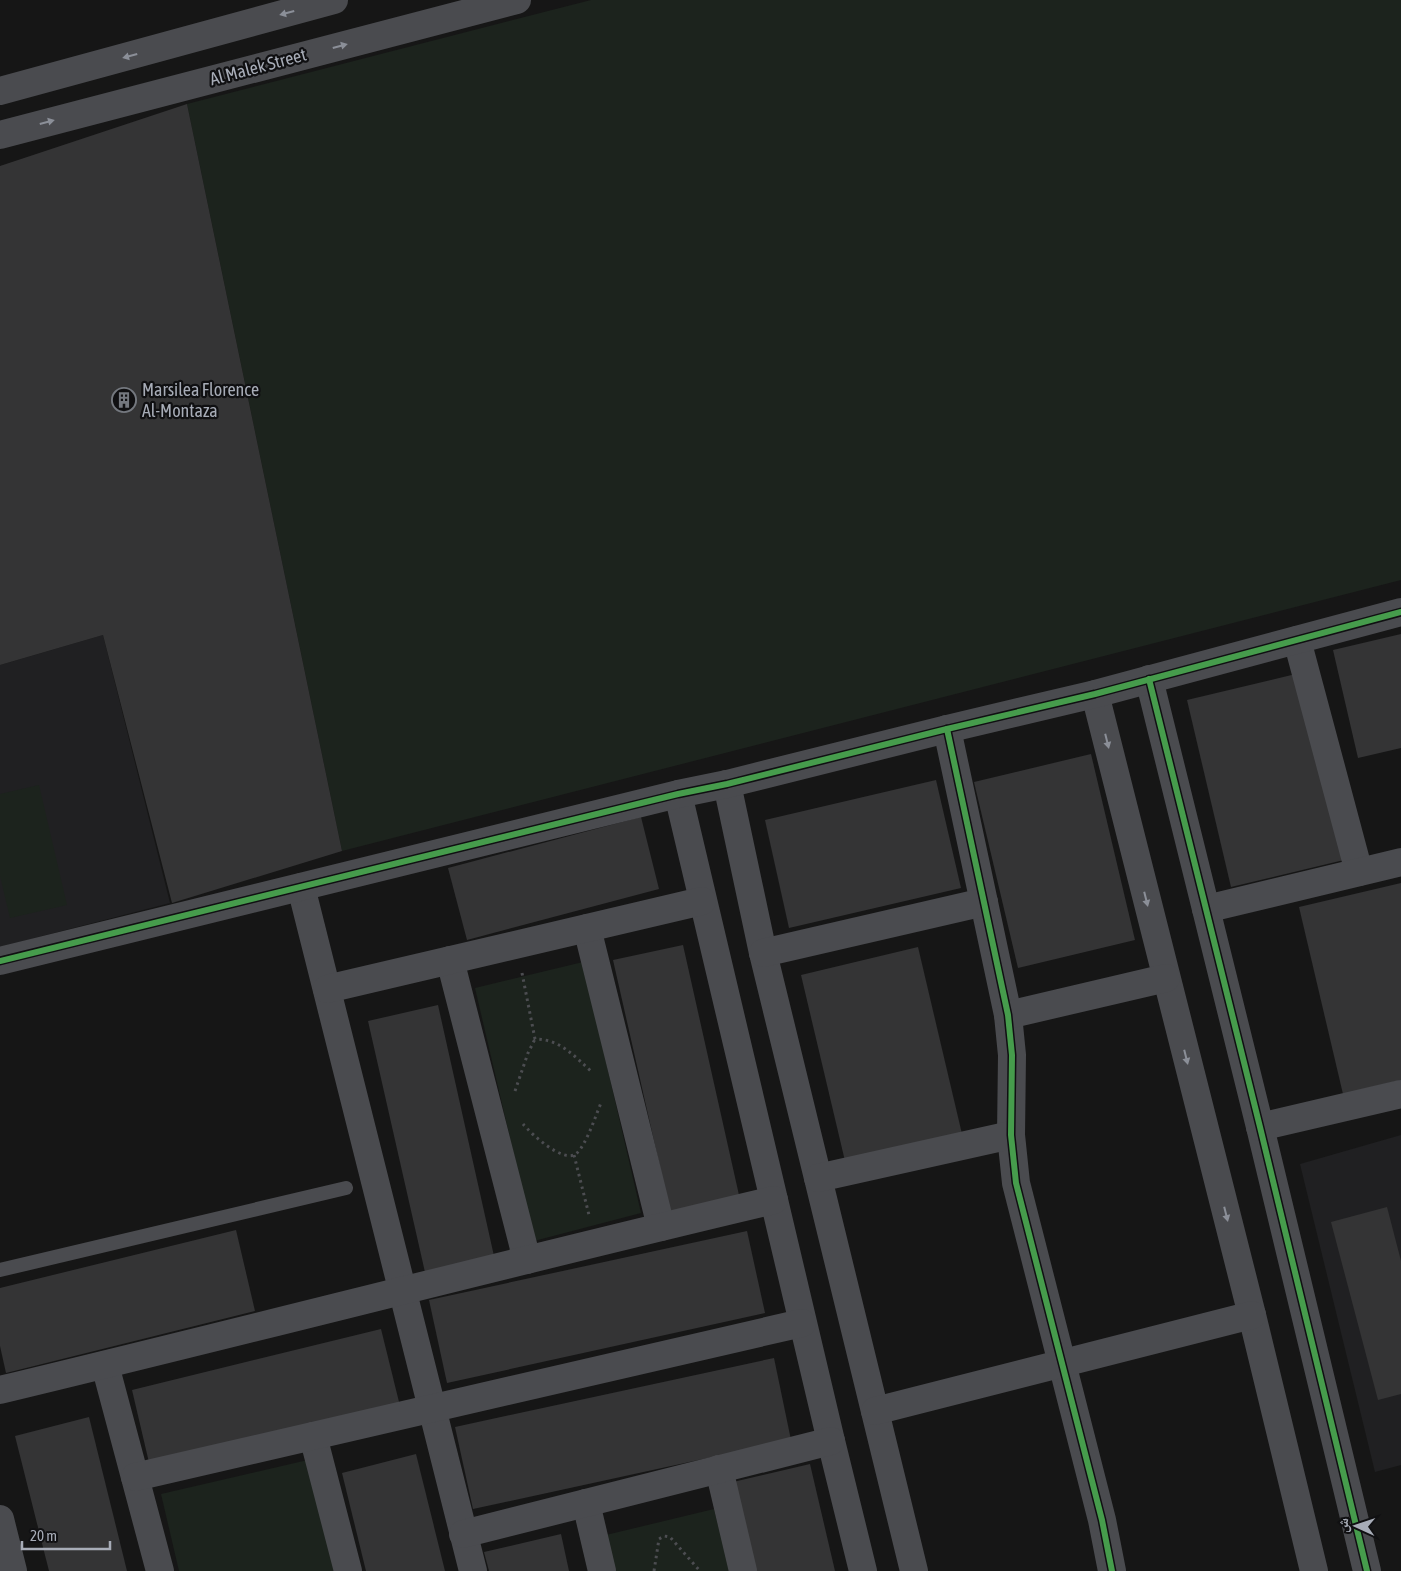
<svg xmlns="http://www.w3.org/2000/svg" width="1401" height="1571" font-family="'Asap Condensed','Noto Naskh Arabic',sans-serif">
  <rect width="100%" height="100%" fill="#161616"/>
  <g fill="#202022">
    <path d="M 103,635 L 170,903 L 0,947 L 0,665 Z"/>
    <path d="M 1401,1135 L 1401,1465 L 1375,1472 L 1300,1164 Z"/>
  </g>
  <g fill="#1c231d">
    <path d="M 591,0 L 1401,0 L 1401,580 L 342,851 L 187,104 Z"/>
    <path d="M 39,785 L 67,905 L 10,918 L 0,876 L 0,794 Z"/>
    <path d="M 583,962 L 641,1213 L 534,1241 L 475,988 Z"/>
    <path d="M 312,1459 L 338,1571 L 179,1571 L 161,1494 Z"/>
    <path d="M 714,1509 L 730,1571 L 615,1571 L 606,1535 Z"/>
  </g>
  <g fill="#343435">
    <path d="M 187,104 L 342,851 L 172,903 L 103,635 L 0,665 L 0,166 Z"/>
    <path d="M 1401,634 L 1401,748 L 1358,758 L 1333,650 Z"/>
    <path d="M 1304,672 L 1348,859 L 1231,887 L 1187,700 Z"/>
    <path d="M 1091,754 L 1135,940 L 1018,968 L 974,782 Z"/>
    <path d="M 936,780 L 961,888 L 789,928 L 765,820 Z"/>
    <path d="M 641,817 L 659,889 L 467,940 L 448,868 Z"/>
    <path d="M 1401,883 L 1401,1080 L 1343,1094 L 1299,907 Z"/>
    <path d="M 683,945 L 741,1204 L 672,1220 L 613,960 Z"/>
    <path d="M 918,947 L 962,1134 L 845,1161 L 801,975 Z"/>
    <path d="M 438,1005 L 496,1265 L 427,1281 L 368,1021 Z"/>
    <path d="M 1387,1207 L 1401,1261 L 1401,1394 L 1378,1400 L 1331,1222 Z"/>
    <path d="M 236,1230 L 255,1311 L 6,1373 L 0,1346 L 0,1288 Z"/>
    <path d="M 747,1231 L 765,1313 L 447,1383 L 429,1300 Z"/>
    <path d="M 381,1329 L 401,1410 L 151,1471 L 132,1390 Z"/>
    <path d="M 774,1358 L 791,1440 L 473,1509 L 455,1427 Z"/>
    <path d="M 89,1417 L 127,1571 L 49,1571 L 15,1436 Z"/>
    <path d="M 416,1454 L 445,1571 L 366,1571 L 342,1473 Z"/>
    <path d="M 810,1464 L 835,1571 L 754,1571 L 733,1482 Z"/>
    <path d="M 561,1534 L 569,1571 L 489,1571 L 484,1552 Z"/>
  </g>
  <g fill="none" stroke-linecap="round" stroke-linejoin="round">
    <g stroke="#4c4d51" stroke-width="3" stroke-dasharray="2.5 4" stroke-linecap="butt">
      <path d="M 522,973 L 535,1039 C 560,1039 574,1056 592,1072"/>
      <path d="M 515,1091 L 528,1053 L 535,1039"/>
      <path d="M 523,1124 C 531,1134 565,1165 577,1153 C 587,1143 595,1117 601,1103"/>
      <path d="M 574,1155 L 589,1215"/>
      <path d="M 654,1571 L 659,1539 L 664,1536 L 670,1537 L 700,1571"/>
    </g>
    <path stroke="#4a4b4f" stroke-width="14" d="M 0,1270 L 346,1188"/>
    <g stroke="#4a4b4f" stroke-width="28">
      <path d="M 1297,640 L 1359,872"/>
      <path d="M 1149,679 L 1260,1127 L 1367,1571"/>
      <path d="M 1095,694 L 1252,1315 L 1314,1571"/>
      <path d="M 947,729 L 1008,1015 L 1012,1055 L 1011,1135 L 1016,1183 L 1102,1520 L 1112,1571"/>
      <path d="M 727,784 L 763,953 L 914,1571"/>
      <path d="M 678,794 L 831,1441 L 863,1571"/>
      <path d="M 301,887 L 473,1571"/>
      <path d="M 1206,909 L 1401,862"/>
      <path d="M 587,928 L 661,1227"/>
      <path d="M 763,953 L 984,902"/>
      <path d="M 450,960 L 527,1260"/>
      <path d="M 0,961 L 678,794 L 727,784 L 947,729 L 1095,694 L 1401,612"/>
      <path d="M 327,989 L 702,901"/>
      <path d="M 1008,1015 L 1166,978"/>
      <path d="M 1260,1127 L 1401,1094"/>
      <path d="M 818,1178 L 1011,1135"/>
      <path d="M 105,1365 L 160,1571"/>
      <path d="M 0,1390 C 258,1328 515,1261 774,1200"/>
      <path d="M 875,1411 L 1252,1315"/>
      <path d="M 313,1436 L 348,1571"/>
      <path d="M 719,1469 L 743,1571"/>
      <path d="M 135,1477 L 802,1323"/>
      <path d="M 586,1503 L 602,1571"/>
      <path d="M 463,1534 L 831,1441"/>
    </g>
    <g stroke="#4a4b4f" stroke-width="28">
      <path d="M 0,91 L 334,0"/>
      <path d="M 0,135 L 517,0"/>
      <path d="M 0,1519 L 13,1571"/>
    </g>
    <defs>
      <g id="cycleway">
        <path d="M 1149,679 L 1260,1127 L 1367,1571"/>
        <path d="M 947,729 L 1008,1015 L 1012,1055 L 1011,1135 L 1016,1183 L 1102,1520 L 1112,1571"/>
        <path d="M 0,961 L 678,794 L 727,784 L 947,729 L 1095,694 L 1401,612"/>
      </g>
    </defs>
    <use href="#cycleway" stroke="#101012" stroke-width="9"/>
    <use href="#cycleway" stroke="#469c4c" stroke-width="6"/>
  </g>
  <defs><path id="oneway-solid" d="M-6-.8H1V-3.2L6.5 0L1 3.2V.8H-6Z" transform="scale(1.25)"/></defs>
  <g fill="#8b8f98">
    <use href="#oneway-solid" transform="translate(287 13) rotate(165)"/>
    <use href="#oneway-solid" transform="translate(340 46) rotate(-15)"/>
    <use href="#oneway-solid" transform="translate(130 56) rotate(165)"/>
    <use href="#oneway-solid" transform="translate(47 122) rotate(-15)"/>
    <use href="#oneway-solid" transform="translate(1107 741) rotate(76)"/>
    <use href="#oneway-solid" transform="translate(1146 899) rotate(76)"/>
    <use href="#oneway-solid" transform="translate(1186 1057) rotate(76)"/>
    <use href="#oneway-solid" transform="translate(1226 1214) rotate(76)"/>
  </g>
  <defs>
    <symbol id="building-ring" viewBox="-11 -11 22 22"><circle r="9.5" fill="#101012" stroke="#74787f" stroke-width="1.5"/><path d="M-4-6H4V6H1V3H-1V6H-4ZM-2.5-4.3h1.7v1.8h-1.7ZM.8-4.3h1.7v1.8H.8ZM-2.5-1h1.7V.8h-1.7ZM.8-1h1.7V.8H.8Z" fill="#74787f"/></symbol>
  </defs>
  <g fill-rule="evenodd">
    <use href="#building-ring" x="110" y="386" width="28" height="28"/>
  </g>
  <g text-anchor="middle" stroke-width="4.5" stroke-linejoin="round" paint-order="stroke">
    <g font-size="18" fill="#a7acb7" stroke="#101012">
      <text transform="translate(258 67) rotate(-15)" y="6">Al Malek Street</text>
    </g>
    <g font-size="18" fill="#a7acb7" stroke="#101012" text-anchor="start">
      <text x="142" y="396">Marsilea Florence<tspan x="142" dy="21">Al-Montaza</tspan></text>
    </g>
  </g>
  <g transform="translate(1356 1526) rotate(273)" stroke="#101012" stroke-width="4" paint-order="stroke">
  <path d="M0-4L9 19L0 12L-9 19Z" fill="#a7acb7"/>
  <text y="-8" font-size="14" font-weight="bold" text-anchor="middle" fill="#a7acb7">ش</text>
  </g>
  <path d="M22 1541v8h88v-8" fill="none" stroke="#a7acb7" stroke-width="2.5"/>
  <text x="30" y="1541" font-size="15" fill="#a7acb7" stroke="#101012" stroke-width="4" paint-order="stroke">20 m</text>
</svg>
